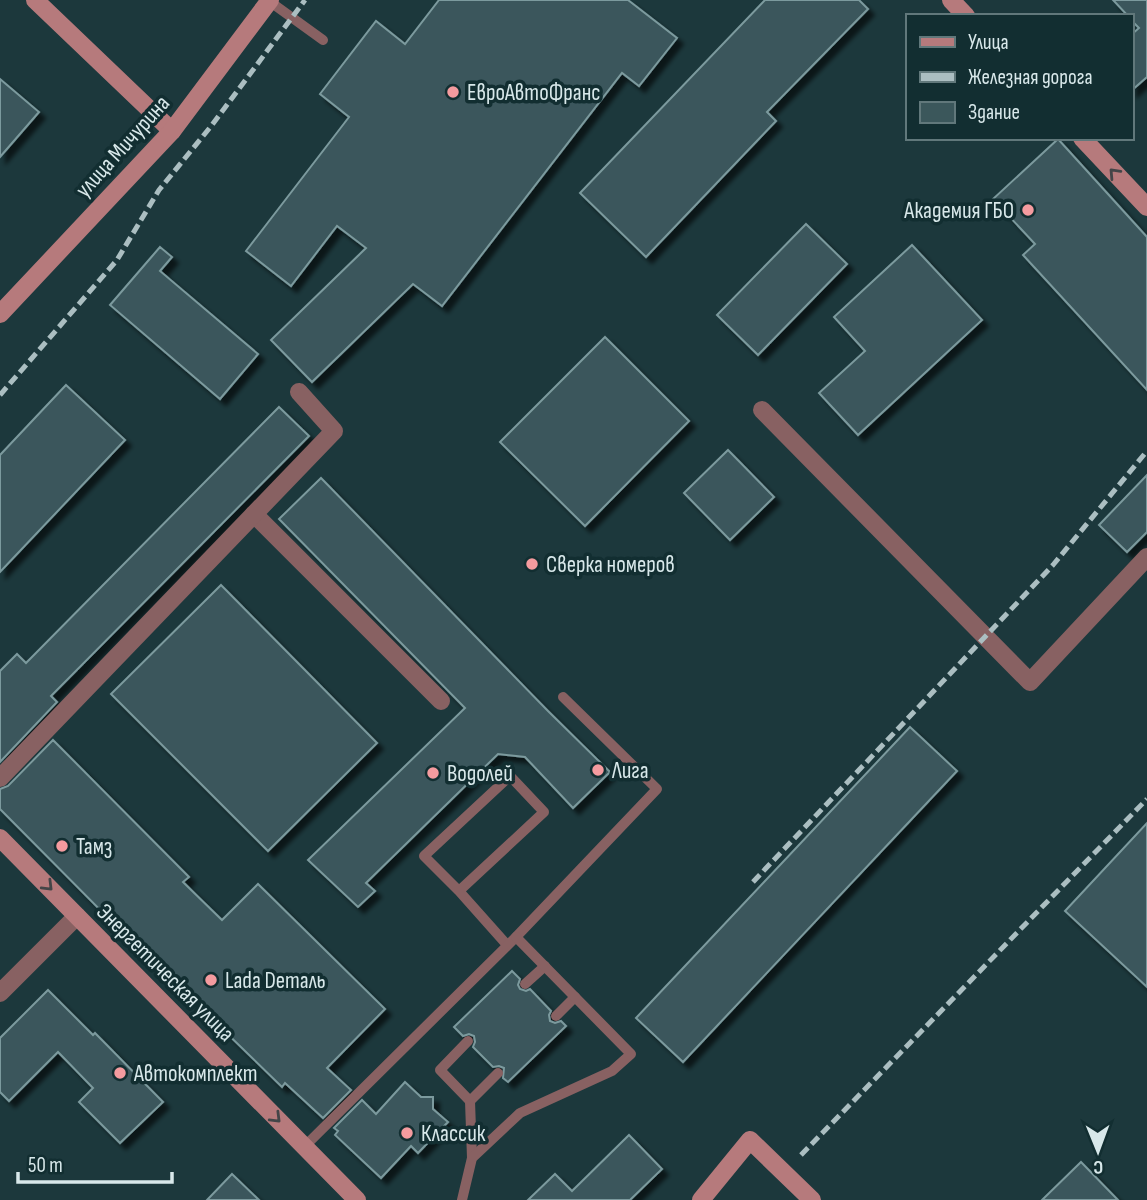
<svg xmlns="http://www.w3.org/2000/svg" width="1147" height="1200" font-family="'Sofia Sans Condensed',sans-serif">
  <defs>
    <filter id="shadow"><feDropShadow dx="6" dy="6" stdDeviation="2" flood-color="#0009"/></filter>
  </defs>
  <rect width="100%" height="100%" fill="#1c383c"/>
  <g fill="#3b575b" stroke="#7c9a9e" stroke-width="2" filter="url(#shadow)">
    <path d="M 439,0 L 628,0 L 677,38 L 639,86 L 622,73 L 442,306 L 413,284 L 312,382 L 271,340 L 366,248 L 337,226 L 291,286 L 246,251 L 349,117 L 320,94 L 376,21 L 405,44 Z"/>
    <path d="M 765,0 L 859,0 L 868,9 L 767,112 L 776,121 L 646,257 L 580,193 Z"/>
    <path d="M 1113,0 L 1147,0 L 1147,77 L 1131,91 L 1131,35 L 1139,28 L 1131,20 L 1131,16 L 1128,16 Z"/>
    <path d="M 0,79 L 39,112 L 0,157 Z"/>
    <path d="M 1058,139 L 1147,237 L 1147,390 L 1023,255 L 1035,244 L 993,199 Z"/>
    <path d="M 806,224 L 847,264 L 758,355 L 717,315 Z"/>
    <path d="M 912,245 L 982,320 L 858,435 L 819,393 L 865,351 L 834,317 Z"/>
    <path d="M 160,247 L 172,257 L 160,271 L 258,354 L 220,399 L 110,305 Z"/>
    <path d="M 605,337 L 689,421 L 585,526 L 500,442 Z"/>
    <path d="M 66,385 L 125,440 L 0,572 L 0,455 Z"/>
    <path d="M 279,407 L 309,436 L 51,696 L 57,702 L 0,762 L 0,671 L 17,654 L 26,663 Z"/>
    <path d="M 728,450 L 774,497 L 730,540 L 684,493 Z"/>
    <path d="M 1147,475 L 1147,532 L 1127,552 L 1099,525 Z"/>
    <path d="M 321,478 L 548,711 L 610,772 L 573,808 L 525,757 L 498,754 L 366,883 L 375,891 L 358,907 L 308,860 L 465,708 L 279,519 Z"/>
    <path d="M 221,585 L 377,743 L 268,851 L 111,694 Z"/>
    <path d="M 910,727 L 957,771 L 683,1062 L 636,1018 Z"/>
    <path d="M 53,740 L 189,877 L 183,882 L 222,920 L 258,884 L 385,1009 L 327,1068 L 351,1090 L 323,1118 L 285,1083 L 282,1087 L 211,1018 L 213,1016 L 130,935 L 127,937 L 0,809 L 0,789 L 8,786 Z"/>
    <path d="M 1147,823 L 1147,987 L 1065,911 Z"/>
    <path d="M 512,971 L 520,979 L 518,985 L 520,989 L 526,991 L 530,989 L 551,1011 L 549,1015 L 550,1021 L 555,1023 L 561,1021 L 566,1026 L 508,1082 L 503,1078 L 504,1068 L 499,1066 L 493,1067 L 473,1047 L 475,1042 L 474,1036 L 469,1034 L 463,1036 L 454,1027 Z"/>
    <path d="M 48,990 L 93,1035 L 95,1033 L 163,1102 L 120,1143 L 79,1102 L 93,1088 L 58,1052 L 9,1101 L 0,1092 L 0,1038 Z"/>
    <path d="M 405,1082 L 421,1097 L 433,1097 L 433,1109 L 448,1122 L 418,1153 L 411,1146 L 381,1178 L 335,1135 L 338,1131 L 334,1128 L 362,1100 L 376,1114 Z"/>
    <path d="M 629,1135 L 662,1169 L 630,1200 L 528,1200 L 555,1174 L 572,1191 Z"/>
    <path d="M 1081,1162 L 1118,1200 L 1042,1200 Z"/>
    <path d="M 232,1174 L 259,1200 L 207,1200 Z"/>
  </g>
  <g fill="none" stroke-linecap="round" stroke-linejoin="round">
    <g stroke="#886162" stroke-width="10">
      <path d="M 269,1 L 323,40"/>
      <path d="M 459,891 L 424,856 L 510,776 L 544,812 L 459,891 L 507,945"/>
      <path d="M 525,984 L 545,966"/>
      <path d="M 556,1016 L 575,997"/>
      <path d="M 468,1041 L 440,1070 L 470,1101"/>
      <path d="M 304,1147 L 516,937 L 657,789 L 563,697"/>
      <path d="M 472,1158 L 470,1101 L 498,1073"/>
      <path d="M 462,1200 L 472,1158 L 520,1113 L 612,1071 L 631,1054 L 516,937"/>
    </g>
    <g stroke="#886162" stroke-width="18">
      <path d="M 762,410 L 1030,682 L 1147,557"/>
      <path d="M 254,514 L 441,701"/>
      <path d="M 0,778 L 334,431 L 299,392"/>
      <path d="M 0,993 L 77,916"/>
    </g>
    <g stroke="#b67a7c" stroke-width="18">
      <path d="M 35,0 L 172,131"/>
      <path d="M 951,0 L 966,16"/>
      <path d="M 1082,138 L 1147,207"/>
      <path d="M 0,314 L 172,131 L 270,0"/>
      <path d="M 0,838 L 357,1200"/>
      <path d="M 701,1200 L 750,1140 L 812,1200"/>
    </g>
    <g stroke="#abbec1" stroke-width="5" stroke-dasharray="10 5" stroke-linecap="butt">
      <path d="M 0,395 L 117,260 L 159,190 L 212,125 L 305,0"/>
      <path d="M 753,882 L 1053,565 L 1147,451"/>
      <path d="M 801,1155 L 1147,799"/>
    </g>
  </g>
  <defs><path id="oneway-chevron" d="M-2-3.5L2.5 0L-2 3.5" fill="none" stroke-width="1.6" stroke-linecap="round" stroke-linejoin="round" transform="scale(1.75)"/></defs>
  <g stroke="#434548">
    <use href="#oneway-chevron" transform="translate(1114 173) rotate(-133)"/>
    <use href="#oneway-chevron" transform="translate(48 886) rotate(45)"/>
    <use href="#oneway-chevron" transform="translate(276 1118) rotate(45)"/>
  </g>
  <g fill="#f49b9f" stroke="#122e31" stroke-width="2.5">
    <circle cx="453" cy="92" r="7"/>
    <circle cx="1028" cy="210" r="7"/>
    <circle cx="532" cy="564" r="7"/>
    <circle cx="598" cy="770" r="7"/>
    <circle cx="433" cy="773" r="7"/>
    <circle cx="62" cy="846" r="7"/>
    <circle cx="211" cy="980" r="7"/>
    <circle cx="120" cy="1073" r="7"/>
    <circle cx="407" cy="1133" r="7"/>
  </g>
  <g text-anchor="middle" stroke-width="7" stroke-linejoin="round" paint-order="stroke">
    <g font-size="23" fill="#d8e8ea" stroke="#122e31" text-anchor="start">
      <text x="467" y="100">ЕвроАвтоФранс</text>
      <text x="1014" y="218" text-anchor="end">Академия ГБО</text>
      <text x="546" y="572">Сверка номеров</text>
      <text x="612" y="778">Лига</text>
      <text x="447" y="781">Водолей</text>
      <text x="76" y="854">Тамз</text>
      <text x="225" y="988">Lada Dеталь</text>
      <text x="134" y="1081">Автокомплект</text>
      <text x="421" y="1141">Классик</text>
    </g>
    <g font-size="23" fill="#d8e8ea" stroke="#122e31">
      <text transform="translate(122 146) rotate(-48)" y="8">улица Мичурина</text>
      <text transform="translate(166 972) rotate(45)" y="8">Энергетическая улица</text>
    </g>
  </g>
  <rect x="906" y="14" width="228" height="126" fill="#122e31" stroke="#61787b" stroke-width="2"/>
  <rect x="920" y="37" width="35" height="10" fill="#b67a7c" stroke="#61787b" stroke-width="2"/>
  <text x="968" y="49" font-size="21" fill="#d8e8ea">Улица</text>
  <rect x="920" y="72" width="35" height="10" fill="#abbec1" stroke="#61787b" stroke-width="2"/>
  <text x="968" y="84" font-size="21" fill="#d8e8ea">Железная дорога</text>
  <rect x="920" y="102" width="35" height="21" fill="#3b575b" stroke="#61787b" stroke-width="2"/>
  <text x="968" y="119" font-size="21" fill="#d8e8ea">Здание</text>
  <g transform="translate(1098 1151) rotate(179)" stroke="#122e31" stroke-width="5" paint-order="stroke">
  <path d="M0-5L12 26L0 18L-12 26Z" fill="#d8e8ea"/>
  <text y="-10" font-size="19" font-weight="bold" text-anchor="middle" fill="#d8e8ea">С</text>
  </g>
  <path d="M18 1172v10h154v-10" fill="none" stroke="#d8e8ea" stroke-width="3.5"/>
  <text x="28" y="1172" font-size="21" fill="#d8e8ea" stroke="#122e31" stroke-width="5" paint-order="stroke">50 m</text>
</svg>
